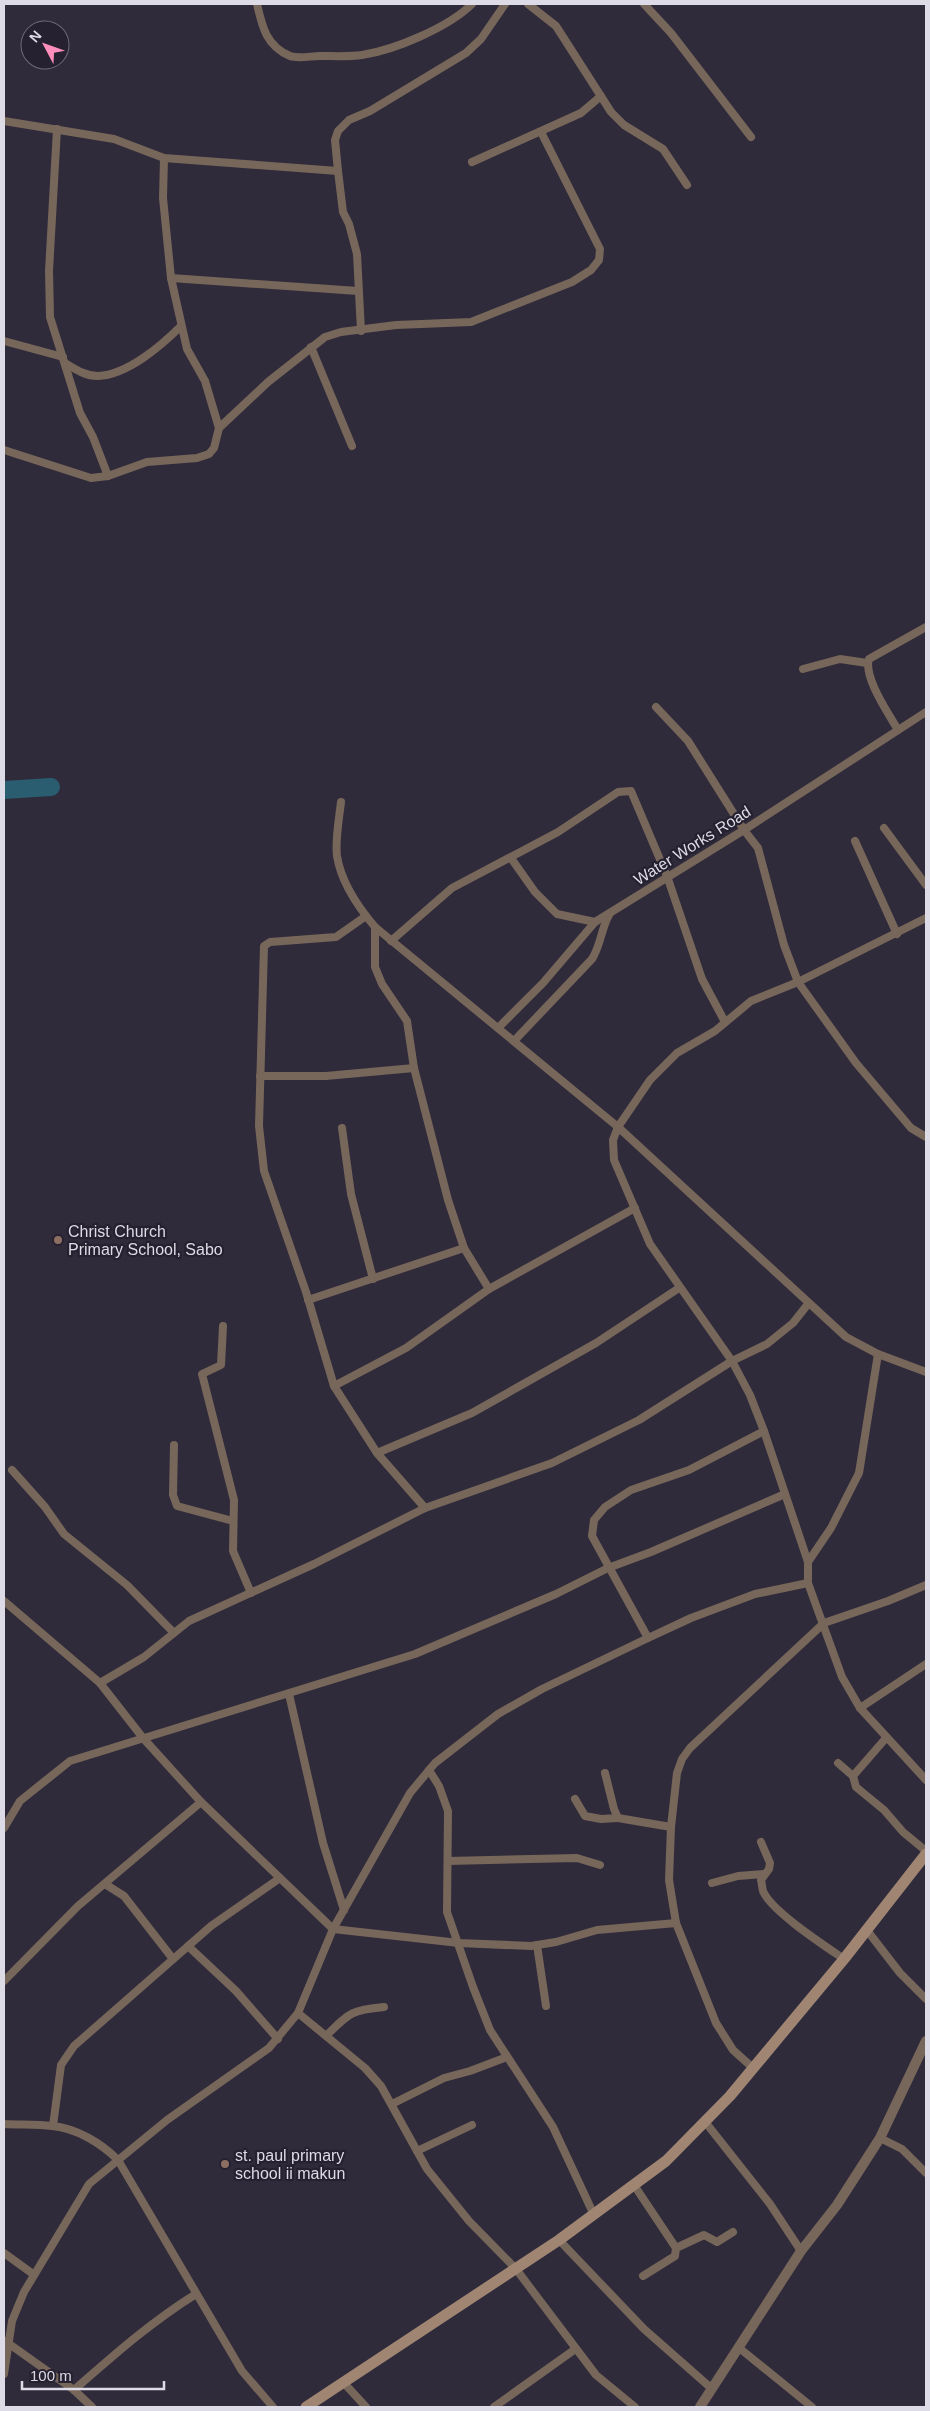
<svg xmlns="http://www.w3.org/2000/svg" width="930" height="2411" font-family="Arial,sans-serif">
  <rect width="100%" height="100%" fill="#2f2b3b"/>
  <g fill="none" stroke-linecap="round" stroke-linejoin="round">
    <path stroke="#295d6f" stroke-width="18" d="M 4,790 L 51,787"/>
    <g stroke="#77665a" stroke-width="8">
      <path d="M 257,4 C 262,26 266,46 290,56 C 298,59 311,56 320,56 C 334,56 349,57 362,55 C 395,50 449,27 472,4"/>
      <path d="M 528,4 L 556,26 L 611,112 L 624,125 L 663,149 L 687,185"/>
      <path d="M 644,4 L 671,33 L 751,137"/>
      <path d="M 4,121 L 114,139 L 164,158 L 338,171"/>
      <path d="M 57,129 L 49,271 L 50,317 L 80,413 L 93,437 L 108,476"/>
      <path d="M 472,162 L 581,113 L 601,96"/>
      <path d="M 171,278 L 358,291"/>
      <path d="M 361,331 L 357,254 L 349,224 L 343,212 L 338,171 L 335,140 L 338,131 L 349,120 L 370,111 L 466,53 L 481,39 L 505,4"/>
      <path d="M 4,341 L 63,357"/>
      <path d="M 311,347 L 352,446"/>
      <path d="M 65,363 C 75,369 85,376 98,376 C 127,375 161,346 181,326"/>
      <path d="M 219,428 L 268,382 L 325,337 L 341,332 L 396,325 L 471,322 L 572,282 L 591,270 L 599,260 L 600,249 L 541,132"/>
      <path d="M 4,450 L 91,478 L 108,476 L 147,462 L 197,458 L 209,454 L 214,448 L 219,428 L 205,381 L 187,349 L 171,278 L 163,198 L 164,158"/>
      <path d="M 803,669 L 840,659 L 867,663"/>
      <path d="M 656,707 L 688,741 L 744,830 L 758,848 L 784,945 L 798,982 L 856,1063 L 911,1128 L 926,1137"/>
      <path d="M 898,730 C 889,714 863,677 869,659 L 926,627"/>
      <path d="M 341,802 C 339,819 335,840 337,856 C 341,882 358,907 375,927 L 618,1127 L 846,1337 L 878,1354 L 926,1372"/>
      <path d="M 884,828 L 926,885"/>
      <path d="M 855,841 L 897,934"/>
      <path d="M 511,858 L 535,892 L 557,914 L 595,922"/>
      <path d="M 366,916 L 336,937 L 270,942 L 264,946 L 259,1126 L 264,1171 L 306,1292 L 334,1386 L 377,1453 L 425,1508"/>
      <path d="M 926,918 L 798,982 L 751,1001 L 715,1031 L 677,1053 L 650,1080 L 618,1127 L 613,1140 L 614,1160 L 650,1244 L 732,1361 L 750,1395 L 764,1431 L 808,1562 L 808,1583 L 842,1677 L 860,1708 L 926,1780"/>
      <path d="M 375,927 L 375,967 L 382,984 L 407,1021 L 414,1068 L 448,1200 L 464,1248 L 489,1289"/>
      <path d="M 391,941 L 452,888 L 558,832 L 618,792 L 631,791 L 667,876 L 702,979 L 725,1022"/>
      <path d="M 498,1028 L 543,983 L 595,922 L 744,830 L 926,712"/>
      <path d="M 514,1041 L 592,959 C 601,945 601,929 609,915"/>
      <path d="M 260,1076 L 326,1076 L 414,1068"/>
      <path d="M 342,1128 L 351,1194 L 373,1279"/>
      <path d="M 308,1300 L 464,1248"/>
      <path d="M 223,1326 L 221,1365 L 202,1374 L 234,1500 L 233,1551 L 251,1593"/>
      <path d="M 334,1386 L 406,1348 L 489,1289 L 635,1208"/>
      <path d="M 174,1445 L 173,1495 L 177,1506 L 233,1521"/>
      <path d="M 377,1453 L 472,1413 L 596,1343 L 679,1288"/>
      <path d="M 12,1470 L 45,1507 L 64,1534 L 127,1585 L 174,1633"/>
      <path d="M 808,1562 L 831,1528 L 859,1473 L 878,1354"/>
      <path d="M 4,1601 L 100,1683 L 143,1738 L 201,1802 L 333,1929 L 459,1943 L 531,1946 L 556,1942 L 597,1930 L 676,1923"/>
      <path d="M 648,1638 L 592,1536 L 594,1520 L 605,1507 L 631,1490 L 689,1470 L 764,1431"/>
      <path d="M 100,1683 L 144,1657 L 189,1621 L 314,1564 L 425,1508 L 552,1463 L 639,1420 L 732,1361 L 767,1344 L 793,1323 L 808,1304"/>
      <path d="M 289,1694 L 323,1843 L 344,1910"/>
      <path d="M 860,1708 L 926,1664"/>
      <path d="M 838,1763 L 853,1776 L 886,1738"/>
      <path d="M 429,1770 L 439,1786 L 448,1811 L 447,1912 L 473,1987 L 490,2030 L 553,2127 L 594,2215"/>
      <path d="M 605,1773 L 614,1809 L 618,1818 L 671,1827"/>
      <path d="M 853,1776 L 856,1787 L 884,1810 L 903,1832 L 926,1851"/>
      <path d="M 575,1799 L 585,1816 L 601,1819 L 618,1818"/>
      <path d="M 4,1828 L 20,1801 L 70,1761 L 415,1654 L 556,1594 L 608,1568 L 651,1552 L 785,1494"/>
      <path d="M 761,1842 L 770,1863 L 769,1869 L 761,1880 C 762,1883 762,1888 763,1891 C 771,1911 825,1946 844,1959"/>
      <path d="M 448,1861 L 577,1858 L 600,1865"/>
      <path d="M 712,1883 L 738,1876 L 764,1874"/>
      <path d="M 105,1884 L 124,1896 L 173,1959"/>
      <path d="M 866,1929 L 900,1973 L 926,1999"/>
      <path d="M 537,1945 L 546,2006"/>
      <path d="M 188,1946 L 236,1991 L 278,2039"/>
      <path d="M 4,1981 L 78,1906 L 201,1802"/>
      <path d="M 298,2013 L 365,2068 L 381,2086 L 427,2169 L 469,2221 L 516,2269 L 596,2375 L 635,2407"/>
      <path d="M 326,2036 C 349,2013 351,2010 384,2007"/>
      <path d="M 753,2068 L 733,2050 L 716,2023 L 676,1923 L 669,1880 L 671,1827 L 677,1773 L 682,1759 L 690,1748 L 824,1623 L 888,1601 L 926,1585"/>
      <path d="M 392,2104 L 444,2078 L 470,2071 L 507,2057"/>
      <path d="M 706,2123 L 770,2204 L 801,2251"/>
      <path d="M 4,2124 C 20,2125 36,2124 52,2126 C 76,2128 101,2143 118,2160 L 242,2371 L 273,2407"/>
      <path d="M 53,2126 L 61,2065 L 74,2046 L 211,1926 L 280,1878"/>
      <path d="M 880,2138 L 902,2149 L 926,2173"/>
      <path d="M 417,2151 L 472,2125"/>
      <path d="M 634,2185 L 676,2248 L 704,2235 L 717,2242 L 733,2232"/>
      <path d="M 559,2240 L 644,2329 L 711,2388"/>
      <path d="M 4,2253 L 33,2274"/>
      <path d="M 643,2276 L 675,2256 L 676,2248"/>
      <path d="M 5,2341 L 74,2390 L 92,2407"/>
      <path d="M 738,2347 L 812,2407"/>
      <path d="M 4,2374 L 12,2321 L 24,2292 L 89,2184 L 167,2120 L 269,2048 L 298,2013 L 333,1929 L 410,1793 L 435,1763 L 498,1714 L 542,1689 L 648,1638 L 691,1618 L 755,1594 L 808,1583"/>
      <path d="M 343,2382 L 366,2407"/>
      <path d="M 74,2390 C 114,2355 151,2322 196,2294"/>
      <path d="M 494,2407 L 574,2350"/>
    </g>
    <path stroke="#77665a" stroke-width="10" d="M 700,2407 L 801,2251 L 837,2205 L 880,2138 L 926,2041"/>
    <path stroke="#9f8572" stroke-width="11" d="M 306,2407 L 559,2240 L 666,2161 L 730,2096 L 844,1959 L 926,1854"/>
  </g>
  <g fill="#8d6e63" stroke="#252130" stroke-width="2">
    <circle cx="58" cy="1240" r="5"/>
    <circle cx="225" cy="2164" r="5"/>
  </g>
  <g text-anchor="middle" stroke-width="4.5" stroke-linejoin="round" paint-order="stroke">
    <g font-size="16" fill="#dddbe5" stroke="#252130">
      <text transform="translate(692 845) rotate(-32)" y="6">Water Works Road</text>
    </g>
    <g font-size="16" fill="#dddbe5" stroke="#252130" text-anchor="start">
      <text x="68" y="1237">Christ Church<tspan x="68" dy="18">Primary School, Sabo</tspan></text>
      <text x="235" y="2161">st. paul primary<tspan x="235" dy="18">school ii makun</tspan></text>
    </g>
  </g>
  <rect width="930" height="2411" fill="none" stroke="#dddbe5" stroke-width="10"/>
  <g transform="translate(45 45) rotate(311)"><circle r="24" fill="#252130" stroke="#6f6b78"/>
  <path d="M0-4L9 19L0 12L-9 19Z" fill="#fe8ebc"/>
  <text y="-8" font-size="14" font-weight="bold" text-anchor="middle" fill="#dddbe5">N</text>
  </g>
  <path d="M22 2381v8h142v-8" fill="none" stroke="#dddbe5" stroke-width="2.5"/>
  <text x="30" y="2381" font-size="15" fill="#dddbe5" stroke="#252130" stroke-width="4" paint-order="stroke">100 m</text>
</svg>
